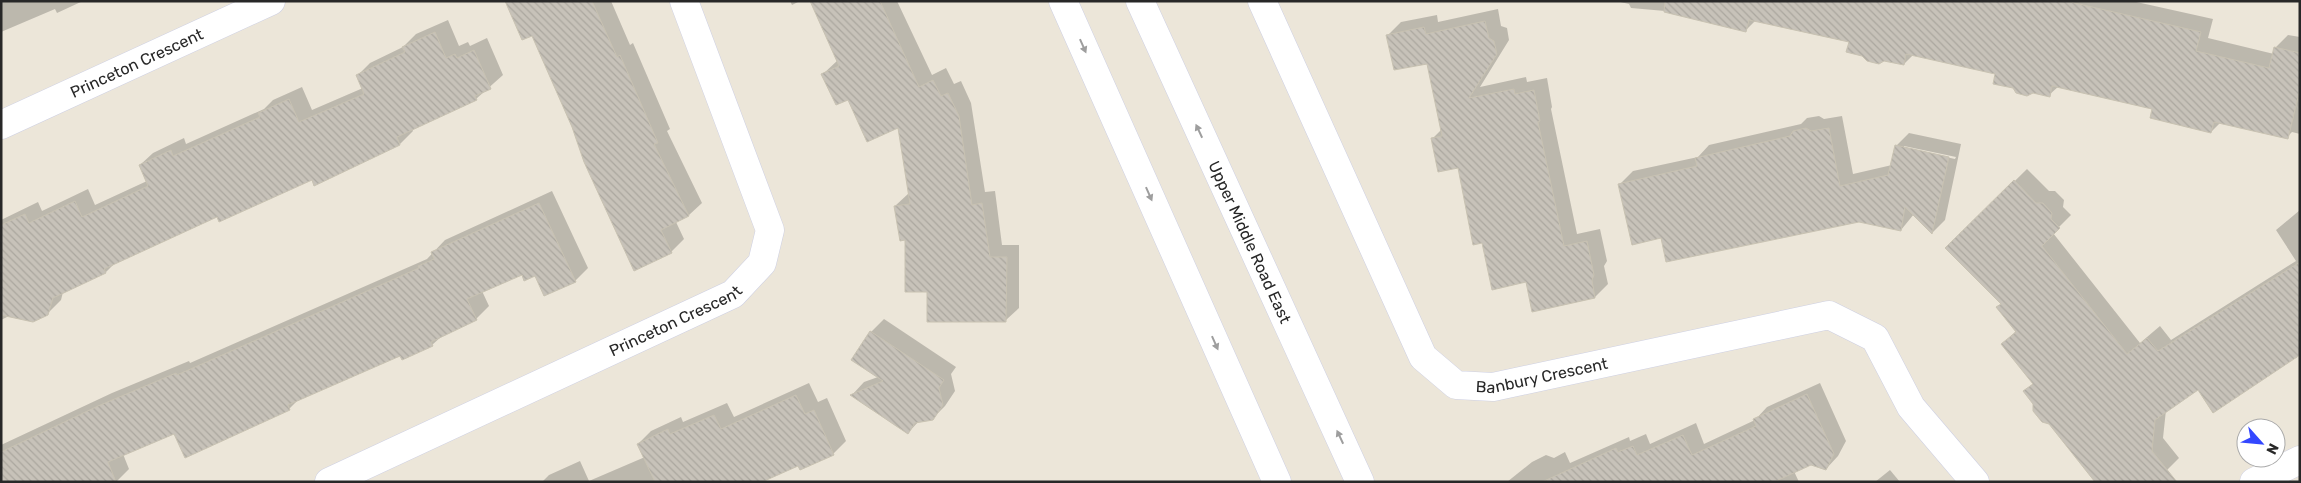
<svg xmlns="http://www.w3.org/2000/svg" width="2301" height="483" font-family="Rubik,sans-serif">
  <defs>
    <pattern id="building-back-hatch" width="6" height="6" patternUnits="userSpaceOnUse" patternTransform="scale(1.25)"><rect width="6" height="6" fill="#c7c2b9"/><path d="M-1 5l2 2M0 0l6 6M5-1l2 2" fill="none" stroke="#aba79f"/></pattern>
  </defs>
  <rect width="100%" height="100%" fill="#ece6d9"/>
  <g fill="#0003" fill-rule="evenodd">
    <path d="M 1,1 L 83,1 L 57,13 L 55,9 L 1,32 Z"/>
    <path d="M 507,1 L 611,1 L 630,45 L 633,43 L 670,129 L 667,131 L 702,203 L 689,215 L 676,222 L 684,239 L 671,252 L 573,126 L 532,34 Z"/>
    <path d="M 790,1 L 800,1 L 792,5 Z"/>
    <path d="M 812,1 L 897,1 L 932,75 L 946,68 L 954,84 L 961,81 L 971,103 L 985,192 L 995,191 L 1002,245 L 1019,245 L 1019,308 L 1006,320 L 928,291 L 906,239 L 895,206 L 909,193 L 899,126 L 848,98 L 823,74 L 838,60 Z"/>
    <path d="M 1616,1 L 2132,1 L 2213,19 L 2208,38 L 2274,54 L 2275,48 L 2288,35 L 2300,37 L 2300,134 L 2292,132 L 2287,137 L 2221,122 L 2211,132 L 2153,108 L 2059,86 L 2049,95 L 2014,87 L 1997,73 L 1913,55 L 1904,64 L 1850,41 L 1756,20 L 1746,30 L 1665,11 L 1631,8 L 1629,4 Z"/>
    <path d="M 1498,9 L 1501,26 L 1507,28 L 1509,40 L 1480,87 L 1526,77 L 1527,82 L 1547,78 L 1552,107 L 1551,109 L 1577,234 L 1600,229 L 1607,261 L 1604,266 L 1608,284 L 1595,297 L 1483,242 L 1459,167 L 1432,139 L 1442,129 L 1428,62 L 1388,35 L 1401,22 L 1437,15 L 1438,22 Z"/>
    <path d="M 448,20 L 459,46 L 468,42 L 470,46 L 487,38 L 503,75 L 476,99 L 412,129 L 413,131 L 400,144 L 315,184 L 313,178 L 218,216 L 115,263 L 106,272 L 63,292 L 61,300 L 47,314 L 11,315 L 1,320 L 1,220 L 38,202 L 42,211 L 88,189 L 95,205 L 147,181 L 140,165 L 153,153 L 184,138 L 186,144 L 264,109 L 273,100 L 302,87 L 312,110 L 363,88 L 358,75 L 370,63 L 403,47 L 416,34 Z"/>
    <path d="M 1819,116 L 1824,119 L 1842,116 L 1853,174 L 1892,165 L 1896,146 L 1909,133 L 1961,144 L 1945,220 L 1932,233 L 1914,214 L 1901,230 L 1859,221 L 1662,237 L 1620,184 L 1633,171 L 1698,157 L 1709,145 L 1801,124 L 1807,118 ZM 1904,146 L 1956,157 L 1955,159 L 1904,148 Z"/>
    <path d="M 2027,169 L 2049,191 L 2055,191 L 2064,200 L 2063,207 L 2071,215 L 2053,233 L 2140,343 L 2160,326 L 2171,340 L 2296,261 L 2276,230 L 2300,210 L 2300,354 L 2198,388 L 2166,410 L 2163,438 L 2179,458 L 2167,470 L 2035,403 L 2025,392 L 2034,383 L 2003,344 L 2016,331 L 2002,303 L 1947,248 Z"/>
    <path d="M 552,191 L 588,268 L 575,281 L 522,273 L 482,291 L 489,306 L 476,319 L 442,336 L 432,345 L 401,354 L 300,398 L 289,409 L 175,432 L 123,454 L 129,469 L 116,482 L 1,482 L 1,445 L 112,393 L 189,361 L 190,363 L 427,259 L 445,240 Z"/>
    <path d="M 884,319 L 956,367 L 951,374 L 955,391 L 945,406 L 932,419 L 919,421 L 908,433 L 852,395 L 864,382 L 878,377 L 871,332 Z"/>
    <path d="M 809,383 L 818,402 L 827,398 L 846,441 L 833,454 L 799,464 L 758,482 L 542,482 L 549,475 L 580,461 L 589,481 L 645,457 L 638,444 L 651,431 L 681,417 L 683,422 L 727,403 L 734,417 Z"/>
    <path d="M 1820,383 L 1846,441 L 1838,456 L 1826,469 L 1786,454 L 1799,482 L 1507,482 L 1532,462 L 1546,455 L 1554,458 L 1565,452 L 1570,463 L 1629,437 L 1630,441 L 1646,434 L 1650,444 L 1696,423 L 1704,444 L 1755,420 L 1767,407 Z"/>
    <path d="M 1890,470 L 1900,482 L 1875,482 Z"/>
  </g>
  <g fill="url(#building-back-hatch)" stroke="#c8c2b2">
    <path d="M 505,1 L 592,1 L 617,57 L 620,55 L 658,143 L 654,144 L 689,216 L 661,230 L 672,253 L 634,271 L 584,162 L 572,127 L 532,36 L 522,40 Z"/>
    <path d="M 810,1 L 880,1 L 919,87 L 933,80 L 941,96 L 948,93 L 959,116 L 972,205 L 982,203 L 990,257 L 1007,257 L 1006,322 L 927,322 L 927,292 L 905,292 L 905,240 L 900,241 L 894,206 L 910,204 L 898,128 L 867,142 L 848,100 L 836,105 L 821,74 L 839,66 Z"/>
    <path d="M 1665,1 L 2066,1 L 2201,32 L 2196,51 L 2269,68 L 2274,47 L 2300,53 L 2300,89 L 2288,139 L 2214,122 L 2211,133 L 2150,118 L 2152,109 L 2052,86 L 2050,97 L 2033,93 L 2027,96 L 2016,93 L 2013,88 L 1993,84 L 1995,74 L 1906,54 L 1904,65 L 1884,61 L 1879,64 L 1867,61 L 1862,56 L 1846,52 L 1849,42 L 1749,20 L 1746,32 L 1664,12 Z"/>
    <path d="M 1485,21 L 1489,38 L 1494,41 L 1497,54 L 1469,98 L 1514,89 L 1515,94 L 1534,90 L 1540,121 L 1538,122 L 1564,246 L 1587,241 L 1594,275 L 1592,280 L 1595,298 L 1532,312 L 1526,282 L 1492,290 L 1482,243 L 1473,245 L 1458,168 L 1438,172 L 1431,138 L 1442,136 L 1427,64 L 1394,70 L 1386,35 L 1424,27 L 1426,34 Z"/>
    <path d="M 435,32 L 446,58 L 455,54 L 457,58 L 474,50 L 491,89 L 475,96 L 477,100 L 397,137 L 400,145 L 314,186 L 312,180 L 219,222 L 217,217 L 104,269 L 106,273 L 53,298 L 48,315 L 33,322 L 1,315 L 1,225 L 25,214 L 29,223 L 75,201 L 82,217 L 148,186 L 139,165 L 171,150 L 173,156 L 260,117 L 258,113 L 289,99 L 299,122 L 364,94 L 356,75 L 405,52 L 402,47 Z"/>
    <path d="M 1806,128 L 1811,131 L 1829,128 L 1840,186 L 1888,175 L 1895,145 L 1949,157 L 1932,234 L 1905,207 L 1901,231 L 1859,222 L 1666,262 L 1661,238 L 1632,245 L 1618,184 L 1697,166 L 1695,158 L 1790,136 L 1793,131 Z"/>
    <path d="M 2014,180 L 2036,203 L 2043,203 L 2052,213 L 2051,219 L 2060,228 L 2042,246 L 2127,354 L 2147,338 L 2158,351 L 2300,262 L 2300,355 L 2213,413 L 2198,390 L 2155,420 L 2152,451 L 2177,482 L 2095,482 L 2049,424 L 2042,422 L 2033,411 L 2033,404 L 2023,391 L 2033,384 L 2001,344 L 2016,332 L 1996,307 L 2001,304 L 1945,248 Z"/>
    <path d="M 539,203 L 576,282 L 544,296 L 535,276 L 524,281 L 522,275 L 467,299 L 477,320 L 431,342 L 433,346 L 402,360 L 400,356 L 288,405 L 290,410 L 185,458 L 174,434 L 108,462 L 116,482 L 1,482 L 1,452 L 98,406 L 176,373 L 177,375 L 419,268 L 418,266 L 434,259 L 431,252 Z"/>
    <path d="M 870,331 L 944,380 L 939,388 L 943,405 L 933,420 L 915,423 L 908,434 L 850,395 L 883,381 L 851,360 Z"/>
    <path d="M 1807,394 L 1834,454 L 1826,470 L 1811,465 L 1774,482 L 1542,482 L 1616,448 L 1618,452 L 1633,446 L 1637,455 L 1683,435 L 1692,455 L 1756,426 L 1753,419 Z"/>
    <path d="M 796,395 L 805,414 L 814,410 L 834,455 L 800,470 L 798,466 L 762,482 L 655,482 L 637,444 L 668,429 L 670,434 L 714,415 L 721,429 Z"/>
  </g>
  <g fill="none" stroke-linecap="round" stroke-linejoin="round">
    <defs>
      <g id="minor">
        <path id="s1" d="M 1262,1 L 1423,357 L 1456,385 L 1493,387 L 1829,315 L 1875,338 L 1911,407 L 1975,482"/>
        <path id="s2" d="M 1,125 L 271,1"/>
        <path id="s3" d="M 329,482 L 733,294 L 762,263 L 770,230 L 684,1"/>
        <path d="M 2254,482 L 2300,460"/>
      </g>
      <g id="secondary">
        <path d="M 1063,1 L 1277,482"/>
        <path id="s4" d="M 1140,1 L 1360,482"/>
      </g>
    </defs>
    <use href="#minor" stroke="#ced0e3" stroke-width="29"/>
    <use href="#secondary" stroke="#ced0e3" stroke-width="29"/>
    <use href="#minor" stroke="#fff" stroke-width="28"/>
    <use href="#secondary" stroke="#fff" stroke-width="28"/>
  </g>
  <defs><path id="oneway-solid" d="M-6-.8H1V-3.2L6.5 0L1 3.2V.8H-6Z" transform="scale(1.25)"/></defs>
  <g fill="#9e9e9e">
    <use href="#oneway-solid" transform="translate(1083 46) rotate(66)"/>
    <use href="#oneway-solid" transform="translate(1199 131) rotate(-115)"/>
    <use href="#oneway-solid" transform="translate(1149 194) rotate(66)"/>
    <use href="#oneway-solid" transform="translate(1215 343) rotate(66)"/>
    <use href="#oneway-solid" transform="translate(1340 437) rotate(-115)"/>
  </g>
  <g text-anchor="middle" stroke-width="4" stroke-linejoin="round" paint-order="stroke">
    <g font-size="16" fill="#282828" stroke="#fff">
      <text dy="6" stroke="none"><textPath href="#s2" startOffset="149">Princeton Crescent</textPath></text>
      <text dy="6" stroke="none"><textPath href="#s4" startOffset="265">Upper Middle Road East</textPath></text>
      <text dy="6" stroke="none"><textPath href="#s3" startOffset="382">Princeton Crescent</textPath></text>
      <text dy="6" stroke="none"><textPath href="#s1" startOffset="521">Banbury Crescent</textPath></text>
    </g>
  </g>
  <rect width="2301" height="483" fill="none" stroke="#282828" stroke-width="5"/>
  <g transform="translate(2261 443) rotate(117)"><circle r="24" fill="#ffffff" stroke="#a9a9a9"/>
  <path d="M0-4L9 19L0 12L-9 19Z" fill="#3347ff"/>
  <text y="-8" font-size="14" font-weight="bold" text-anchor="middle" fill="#282828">N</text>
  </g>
</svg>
